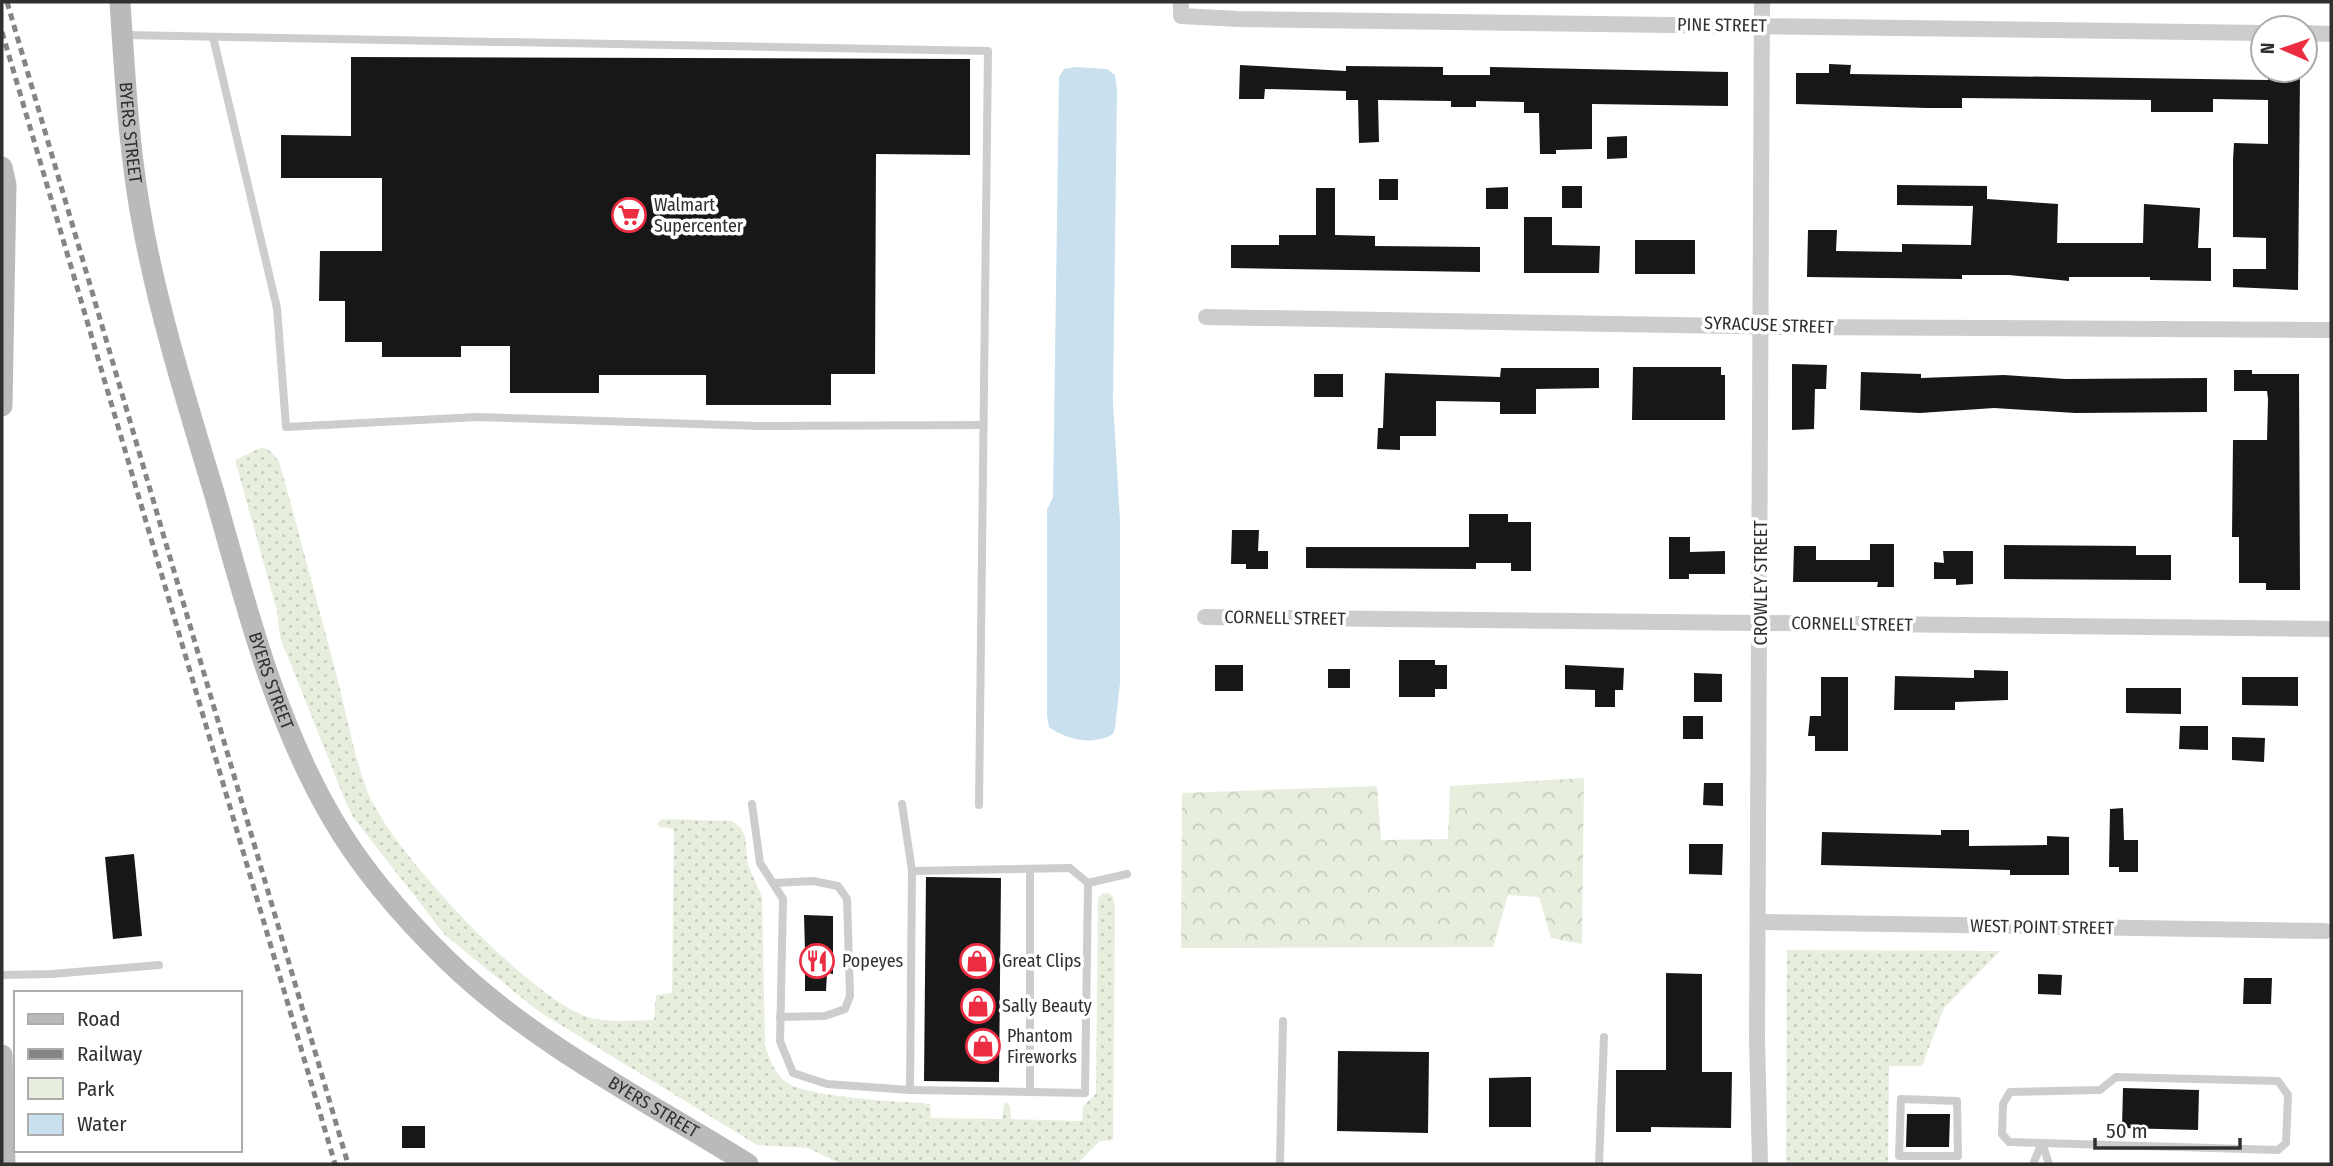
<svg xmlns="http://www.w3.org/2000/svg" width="2333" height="1166" font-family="'Fira Sans Condensed',sans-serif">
<defs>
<pattern id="green-dots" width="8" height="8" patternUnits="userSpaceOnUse" patternTransform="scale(1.75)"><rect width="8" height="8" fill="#e7eede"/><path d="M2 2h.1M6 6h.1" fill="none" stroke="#c6ccbf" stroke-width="1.8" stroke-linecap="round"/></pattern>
<pattern id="forest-crowns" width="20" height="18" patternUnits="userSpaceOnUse" patternTransform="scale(1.75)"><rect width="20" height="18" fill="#e7eede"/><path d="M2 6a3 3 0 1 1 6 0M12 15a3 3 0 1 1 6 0" fill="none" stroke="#c6ccbf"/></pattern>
</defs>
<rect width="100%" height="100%" fill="#fff"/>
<!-- green -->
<g fill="url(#green-dots)">
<path d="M 260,448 L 268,449 L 279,461 C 299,533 318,605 337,677 C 347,716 354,758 369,795 C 393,852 531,1001 591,1018 C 609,1023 635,1020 654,1020 L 656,995 L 672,993 L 674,829 L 659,827 L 657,823 L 662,819 L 732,821 L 741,828 L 745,836 L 748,865 L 762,897 L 765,1045 C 769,1059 775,1074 786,1082 C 808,1098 899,1101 930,1104 L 931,1118 L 1002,1119 L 1004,1104 L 1007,1103 L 1010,1106 L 1011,1119 L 1082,1121 L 1083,1106 L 1096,1094 L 1098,898 L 1102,894 L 1109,893 L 1113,897 L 1115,908 L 1113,1140 L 1100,1141 L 1077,1164 L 839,1163 L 808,1148 L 757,1145 L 538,1011 L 445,935 L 353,817 L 345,800 L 280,637 L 277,611 L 235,460 Z"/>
<polygon points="1787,950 2000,951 1944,1008 1922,1066 1889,1066 1888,1164 1786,1164"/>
</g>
<!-- forest -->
<polygon fill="url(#forest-crowns)" points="1584,778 1582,944 1551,938 1539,897 1508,895 1493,947 1181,948 1182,793 1377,786 1381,840 1448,839 1450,786"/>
<!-- water -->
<path fill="#c9e1ee" d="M 1075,67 L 1107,69 L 1115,75 L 1117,91 L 1113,402 L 1120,521 L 1120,683 L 1115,728 L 1113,734 C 1093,746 1067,740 1049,727 L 1047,716 L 1047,510 L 1053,497 L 1059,77 L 1064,69 Z"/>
<!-- building -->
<g fill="#171717">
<polygon points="351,57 970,59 970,155 876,154 875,374 831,374 831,405 706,405 706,375 599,375 599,393 510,393 510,346 461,346 461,357 382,357 382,342 345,342 345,301 319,301 320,251 382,251 382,178 281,178 281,135 351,136"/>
<polygon points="1829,64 1851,65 1850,74 2268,80 2268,74 2300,74 2298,290 2233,287 2233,269 2266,269 2266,238 2233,237 2233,160 2234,143 2268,144 2268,100 2213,99 2213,112 2151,112 2151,100 1962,98 1962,108 1927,108 1796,104 1796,73 1829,73"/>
<polygon points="1240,65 1346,71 1346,66 1443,67 1443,75 1490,75 1490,67 1728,72 1728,106 1592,104 1592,149 1556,150 1556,154 1540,154 1539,113 1524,113 1524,102 1476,101 1476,107 1451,107 1451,101 1378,100 1379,142 1359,143 1358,100 1346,100 1346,91 1265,89 1264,99 1239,99"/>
<polygon points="1627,136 1627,158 1607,159 1607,137"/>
<rect x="1379" y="179" width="19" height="21"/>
<polygon points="1897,185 1987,186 1987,199 2058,204 2057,243 2143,243 2144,204 2200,208 2198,248 2211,248 2211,281 2150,280 2150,277 2069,277 2069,281 2009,275 1962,275 1962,279 1807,277 1808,230 1837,230 1836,251 1902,252 1902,244 1971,245 1973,206 1897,205"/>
<rect x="1562" y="186" width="20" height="22"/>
<polygon points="1508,187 1508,209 1486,209 1486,188"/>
<polygon points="1316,188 1335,188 1335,235 1375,236 1375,246 1480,247 1480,272 1231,268 1231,245 1279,245 1279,235 1316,235"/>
<polygon points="1524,217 1552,217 1552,245 1600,246 1599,273 1524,273"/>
<rect x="1635" y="240" width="60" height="34"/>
<polygon points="1792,364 1827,365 1826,389 1815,389 1814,429 1792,430"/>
<polygon points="1633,367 1721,367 1721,375 1725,375 1725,420 1632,420"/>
<polygon points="1501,368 1599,368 1599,388 1536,389 1536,414 1500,414 1500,402 1436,401 1436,436 1400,436 1400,450 1377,449 1378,428 1383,428 1385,373 1500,377"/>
<polygon points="2234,370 2252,370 2252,374 2299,374 2300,590 2266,590 2266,583 2239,583 2239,537 2232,537 2233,440 2267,440 2268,399 2267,391 2234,391"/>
<polygon points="1861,372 1921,374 1921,378 2004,375 2065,379 2207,378 2207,412 2075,413 1994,408 1920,413 1860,410"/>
<rect x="1314" y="374" width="29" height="23"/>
<polygon points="1469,514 1508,514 1508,522 1531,522 1531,571 1511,571 1511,563 1476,563 1476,569 1306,568 1306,547 1469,547"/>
<polygon points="1232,530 1259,530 1258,551 1268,551 1268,569 1246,569 1246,564 1231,564"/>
<polygon points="1669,537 1690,537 1690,552 1725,551 1725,574 1689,574 1689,579 1669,579"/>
<polygon points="1870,544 1894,544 1894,587 1877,587 1878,582 1793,582 1794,546 1816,546 1816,560 1870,560"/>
<polygon points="2004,545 2136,546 2136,555 2171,555 2171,580 2004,579"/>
<polygon points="1943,551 1973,551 1973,584 1956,585 1956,579 1934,579 1934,562 1944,563"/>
<polygon points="1399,660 1435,660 1435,665 1447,665 1447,689 1435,689 1435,697 1399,697"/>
<rect x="1215" y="665" width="28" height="26"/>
<polygon points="1565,665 1624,668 1623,690 1615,690 1615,707 1595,707 1595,690 1565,689"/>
<rect x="1328" y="669" width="22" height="19"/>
<polygon points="1974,670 2008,671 2008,700 1955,702 1955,710 1894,710 1895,676 1974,678"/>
<polygon points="1694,673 1722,674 1722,702 1694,702"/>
<polygon points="1821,677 1848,677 1848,751 1815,751 1815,736 1808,736 1810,716 1821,716"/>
<polygon points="2242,677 2298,677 2298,706 2242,705"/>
<polygon points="2126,688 2181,688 2181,714 2126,713"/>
<rect x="1683" y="716" width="20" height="23"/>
<polygon points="2180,726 2208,726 2208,750 2179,749"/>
<polygon points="2232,737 2265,738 2264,762 2232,760"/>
<polygon points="1704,783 1723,783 1723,806 1703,805"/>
<polygon points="2123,808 2124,840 2138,840 2138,872 2119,872 2119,867 2109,867 2110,809"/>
<polygon points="1941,830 1969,830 1969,846 2047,845 2047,836 2069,837 2069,875 2010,875 2010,870 1821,865 1822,832 1941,835"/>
<polygon points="1689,844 1723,844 1722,875 1689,874"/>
<polygon points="134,854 142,936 113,939 105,857"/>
<polygon points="926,877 1001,878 999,1082 924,1081"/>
<polygon points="804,915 833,916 833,974 827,973 826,991 805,991 805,969 801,970 802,952 805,951"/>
<polygon points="1666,973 1702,974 1702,1072 1732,1072 1731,1128 1651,1127 1651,1132 1616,1132 1616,1070 1666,1070"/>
<polygon points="2038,974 2062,975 2061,995 2038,994"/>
<polygon points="2244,978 2272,978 2271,1004 2243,1004"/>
<polygon points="1338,1051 1429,1052 1428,1133 1337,1131"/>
<polygon points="1524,1077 1531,1077 1531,1127 1489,1127 1489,1078"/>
<polygon points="2123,1088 2199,1090 2198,1130 2122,1128"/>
<polygon points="1907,1114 1950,1114 1949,1147 1906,1147"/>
<rect x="402" y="1126" width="23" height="22"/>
</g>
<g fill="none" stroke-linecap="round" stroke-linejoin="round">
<!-- lane -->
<g stroke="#cdcdcd" stroke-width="8">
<polyline points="125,35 988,51 979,805"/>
<polyline points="213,37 277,308 286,427 477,417 759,426 983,425"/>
<polyline points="752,804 760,863 783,899 780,1041 793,1073 827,1084 910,1090 912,871 902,804"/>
<polyline points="1030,869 1030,1092"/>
<polyline points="912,871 1070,868 1088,883"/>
<polyline points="773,883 813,881 838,886 847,899 850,996 845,1009 825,1016 780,1017"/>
<polyline points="2,975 52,974 159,965"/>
<polygon points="2116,1077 2278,1081 2288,1095 2286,1143 2278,1150 2042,1143 2009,1142 2002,1134 2003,1104 2010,1092 2100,1090"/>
<polyline points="910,1090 1085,1093 1088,883 1127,874"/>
<polygon points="1901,1099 1957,1101 1958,1156 1899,1156"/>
<polyline points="2042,1143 2049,1164"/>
<polyline points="1280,1164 1283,1021"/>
<polyline points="1599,1164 1604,1037"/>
<polyline points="2033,1164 2042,1143"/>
</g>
<!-- street -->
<g stroke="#cdcdcd" stroke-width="16">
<polyline points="1181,2 1181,16 1238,19 2263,33"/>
<polyline points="2305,33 2331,34"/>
<polyline points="1206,317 1788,327 2331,330"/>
<polyline points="1205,617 2331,629"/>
<polyline points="1759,922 2325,931"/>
<polyline points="1760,1164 1757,1040 1762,2"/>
</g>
<!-- secondary -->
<g stroke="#bababa" stroke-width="21">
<path id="s1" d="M 120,2 C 125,78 129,156 144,232 C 161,321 189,409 215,496 C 246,605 274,719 332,818 C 362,870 404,918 447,960 C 532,1043 647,1101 748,1164"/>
<polyline points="2,167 6,185 2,406"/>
<polyline points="2,1055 5,1164"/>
</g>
<!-- rail -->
<g stroke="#858585" stroke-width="5" stroke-dasharray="7 5" stroke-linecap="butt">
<polyline points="7,2 348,1164"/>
<polyline points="2,32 335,1164"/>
</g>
</g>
<!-- icons -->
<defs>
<g id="supermarket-ring" transform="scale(1.75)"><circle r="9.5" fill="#fff" stroke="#ec2d41" stroke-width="1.5"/><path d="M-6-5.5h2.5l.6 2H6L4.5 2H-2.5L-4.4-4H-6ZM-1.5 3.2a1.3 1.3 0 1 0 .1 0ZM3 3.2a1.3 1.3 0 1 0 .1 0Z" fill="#ec2d41"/></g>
<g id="restaurant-ring" transform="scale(1.75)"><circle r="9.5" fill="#fff" stroke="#ec2d41" stroke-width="1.5"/><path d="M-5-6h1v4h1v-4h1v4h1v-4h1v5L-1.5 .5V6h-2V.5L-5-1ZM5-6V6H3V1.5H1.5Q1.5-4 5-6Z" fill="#ec2d41"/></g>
<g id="shop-ring" transform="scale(1.75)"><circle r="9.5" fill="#fff" stroke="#ec2d41" stroke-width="1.5"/><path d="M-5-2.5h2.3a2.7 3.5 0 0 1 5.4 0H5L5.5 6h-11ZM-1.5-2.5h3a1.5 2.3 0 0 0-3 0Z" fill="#ec2d41"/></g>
</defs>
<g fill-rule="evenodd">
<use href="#supermarket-ring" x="629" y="215"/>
<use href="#restaurant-ring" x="817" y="961"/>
<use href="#shop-ring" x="977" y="961"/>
<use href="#shop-ring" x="978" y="1006"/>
<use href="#shop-ring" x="983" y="1046"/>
</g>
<g text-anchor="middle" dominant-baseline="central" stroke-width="7" stroke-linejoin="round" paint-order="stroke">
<!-- street labels -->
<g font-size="18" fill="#303030" stroke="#fff">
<text transform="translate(1722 25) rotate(1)">PINE STREET</text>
<text stroke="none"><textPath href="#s1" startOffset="131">BYERS STREET</textPath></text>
<text transform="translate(1769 325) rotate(2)">SYRACUSE STREET</text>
<text transform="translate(1761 583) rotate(-90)">CROWLEY STREET</text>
<text transform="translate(1285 618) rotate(1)">CORNELL STREET</text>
<text transform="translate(1852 624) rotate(1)">CORNELL STREET</text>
<text stroke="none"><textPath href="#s1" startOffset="698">BYERS STREET</textPath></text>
<text transform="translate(2042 927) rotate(1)">WEST POINT STREET</text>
<text stroke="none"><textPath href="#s1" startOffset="1286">BYERS STREET</textPath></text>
</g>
<!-- poi labels -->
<g font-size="18" fill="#303030" stroke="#fff" text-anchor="start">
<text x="654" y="205">Walmart<tspan x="654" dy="21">Supercenter</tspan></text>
<text x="842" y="961">Popeyes</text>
<text x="1002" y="961">Great Clips</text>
<text x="1002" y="1006">Sally Beauty</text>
<text x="1007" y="1036">Phantom<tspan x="1007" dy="21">Fireworks</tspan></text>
</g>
</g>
<!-- border -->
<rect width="2333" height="1166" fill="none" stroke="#303030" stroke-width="7"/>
<!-- legend -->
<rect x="14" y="991" width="228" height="161" fill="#ffffff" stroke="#acacac" stroke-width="2"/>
<rect x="28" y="1014" width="35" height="10" fill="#bababa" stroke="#acacac" stroke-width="2"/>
<text x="77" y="1026" font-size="21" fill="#303030">Road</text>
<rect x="28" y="1049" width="35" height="10" fill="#858585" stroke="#acacac" stroke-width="2"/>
<text x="77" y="1061" font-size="21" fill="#303030">Railway</text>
<rect x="28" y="1078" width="35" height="21" fill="#e7eede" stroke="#acacac" stroke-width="2"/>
<text x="77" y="1096" font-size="21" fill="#303030">Park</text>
<rect x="28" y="1114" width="35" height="21" fill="#c9e1ee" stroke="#acacac" stroke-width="2"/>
<text x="77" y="1131" font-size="21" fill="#303030">Water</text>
<!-- north arrow -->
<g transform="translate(2284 49) rotate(272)"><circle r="33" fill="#ffffff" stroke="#acacac" stroke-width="2"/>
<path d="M0-5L12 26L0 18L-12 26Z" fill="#ec2d41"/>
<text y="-10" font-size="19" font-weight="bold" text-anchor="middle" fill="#303030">N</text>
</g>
<!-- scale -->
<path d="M2095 1138v10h145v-10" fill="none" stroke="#303030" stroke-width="3.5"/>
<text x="2106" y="1138" font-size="21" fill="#303030" stroke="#ffffff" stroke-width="5" paint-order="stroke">50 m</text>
</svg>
